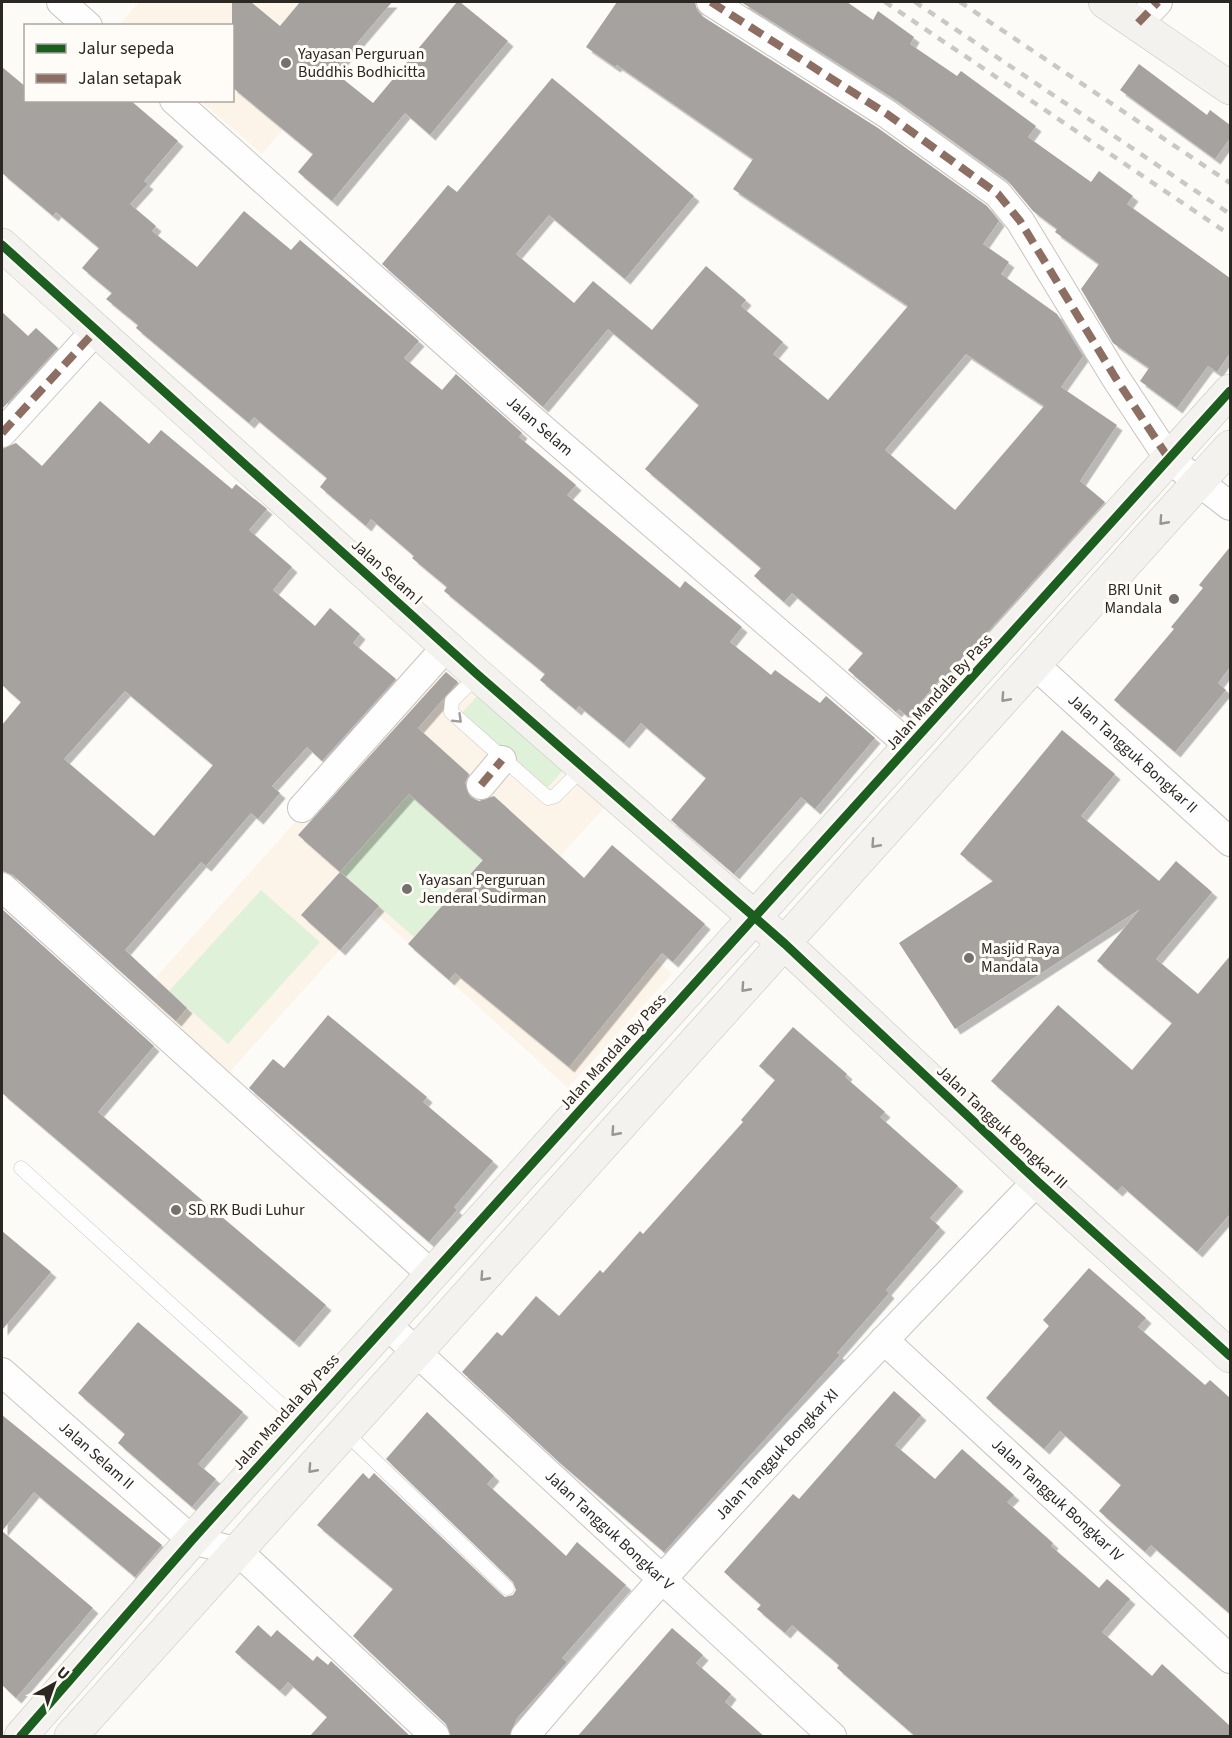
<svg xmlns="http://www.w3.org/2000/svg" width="1232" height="1738" font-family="'Source Sans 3',sans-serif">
<defs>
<filter id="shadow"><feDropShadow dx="5.5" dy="5.5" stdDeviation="0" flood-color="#0004"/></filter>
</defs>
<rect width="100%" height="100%" fill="#fdfbf8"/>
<!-- built -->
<g fill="#fdf4e9">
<polygon points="139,2 392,2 262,154 200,101 232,100 232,26 118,26"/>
<polygon points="440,661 604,808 552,865 672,974 568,1088 374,912 226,1076 139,996"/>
</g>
<!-- green -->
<g fill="#e0f1d9">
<polygon points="478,695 562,771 545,791 460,715"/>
<polygon points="409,794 483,860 414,937 340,872"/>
<polygon points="261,890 320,942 228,1044 169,991"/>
</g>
<!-- building -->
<g fill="#a5a29f" fill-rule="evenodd" filter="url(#shadow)">
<polygon points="232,2 251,2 280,26 300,2 392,2 333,71 373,103 457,2 460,2 508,41 430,135 405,113 332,201 298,172 313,154 232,87"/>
<path d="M 617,2 L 695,2 L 697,10 L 702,16 L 878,128 L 987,206 L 999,221 L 983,244 L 1009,262 L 1001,274 L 1057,314 L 1083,356 L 1061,387 L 1117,425 L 1080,481 L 1105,502 L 943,681 L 941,678 L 908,717 L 899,709 L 896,712 L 848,670 L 863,653 L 792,593 L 784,602 L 754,576 L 761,568 L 645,469 L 699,405 L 608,329 L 543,407 L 382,264 L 448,185 L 457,192 L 552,78 L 694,196 L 625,279 L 549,215 L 516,254 L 574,303 L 593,281 L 652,330 L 706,266 L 746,300 L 741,306 L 783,342 L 773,354 L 828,400 L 908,306 L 733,189 L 753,159 L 617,65 L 615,67 L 586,47 ZM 966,354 L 1044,406 L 955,510 L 885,450 Z"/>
<polygon points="741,2 847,2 873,20 878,11 914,37 910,44 957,76 961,71 1036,126 1028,137 1091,182 1099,171 1133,196 1127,204 1230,278 1230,353 1217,372 1208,366 1177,408 1140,381 1149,368 1113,343 1081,289 1099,264 1055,232 1057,229 1033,211 1008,181 896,100"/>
<polygon points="1139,64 1207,115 1210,110 1230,125 1230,138 1215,159 1120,90"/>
<polygon points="2,67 26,87 26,100 130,100 178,141 144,181 148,184 130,204 156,226 152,231 197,267 244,211 291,250 300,240 419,341 404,358 442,390 456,374 522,433 519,437 576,485 567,495 680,588 685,581 742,627 730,642 771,675 775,670 820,703 826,696 875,738 815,809 801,797 734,874 671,820 706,778 641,723 624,743 579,706 576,710 540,680 545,674 444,591 447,587 412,558 414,556 371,519 366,526 320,487 327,478 254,417 249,423 136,328 138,325 106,299 112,293 82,268 99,248 56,212 53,216 2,173"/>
<polygon points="2,312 28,336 36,328 58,348 2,409"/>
<path d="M 100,401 L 149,444 L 161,430 L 232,489 L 236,484 L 267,509 L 249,530 L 292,567 L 273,590 L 315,626 L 330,608 L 360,634 L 353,643 L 396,679 L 322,761 L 307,747 L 272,786 L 280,793 L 258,819 L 251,813 L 206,866 L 201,862 L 125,950 L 187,1008 L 176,1021 L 13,875 L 2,871 L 2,725 L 21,702 L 2,685 L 2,449 L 16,443 L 42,466 ZM 125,691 L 213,765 L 154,836 L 64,759 Z"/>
<polygon points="1230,547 1230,667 1218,683 1226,690 1175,752 1114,700 1174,629 1171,627 1203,588 1199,585"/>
<polygon points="446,672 458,682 418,728 469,774 465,783 470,797 479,801 494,796 584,878 612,845 705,924 673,962 662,953 569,1067 455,973 449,980 408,944 483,860 409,794 340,872 298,835"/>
<polygon points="1062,730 1115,774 1081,816 1159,881 1176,861 1212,892 1156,959 1198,994 1230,956 1230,1214 1197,1252 1122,1186 1117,1191 991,1081 1058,1005 1132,1070 1172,1023 1097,961 1140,909 955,1029 899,943 993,881 960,854"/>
<polygon points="340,872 379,906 340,950 301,915"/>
<polygon points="2,909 154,1046 98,1112 326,1305 294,1342 2,1093"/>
<polygon points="328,1015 427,1097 423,1102 493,1161 454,1207 457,1210 429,1242 249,1088 273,1059 284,1068"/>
<polygon points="793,1027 847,1074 845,1077 885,1112 880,1117 958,1186 930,1218 940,1227 886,1290 889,1293 837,1353 840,1355 664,1552 560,1463 462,1372 497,1332 502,1336 536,1296 559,1316 600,1270 603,1273 640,1231 643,1234 743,1122 741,1120 775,1080 759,1066"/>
<polygon points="2,1231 51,1272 2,1330"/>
<polygon points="1089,1268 1146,1318 1138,1327 1205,1385 1210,1380 1230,1398 1230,1614 1151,1545 1145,1552 1099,1511 1121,1485 1060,1431 1044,1449 986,1398 1049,1326 1043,1320"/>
<polygon points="138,1322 243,1412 198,1464 216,1479 192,1507 118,1443 125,1434 78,1393"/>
<polygon points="894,1391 921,1415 895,1445 935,1479 962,1449 1014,1495 1007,1502 1053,1543 1051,1546 1099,1588 1107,1579 1130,1599 1102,1632 1152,1676 1162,1664 1230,1726 1230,1737 916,1737 837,1668 839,1665 792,1625 785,1633 757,1609 761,1605 724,1572 793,1494 799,1499"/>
<polygon points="427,1412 494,1476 487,1484 566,1556 577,1542 626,1585 562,1658 567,1662 517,1718 509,1737 451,1737 446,1724 353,1636 393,1589 317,1525 363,1473 369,1479 374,1473 501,1594 505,1597 513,1595 516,1590 513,1582 386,1459"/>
<polygon points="2,1415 162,1545 135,1577 34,1492 2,1531 93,1608 16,1698 2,1685"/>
<polygon points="258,1625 271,1637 277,1630 313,1661 317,1656 328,1665 331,1661 411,1737 309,1737 327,1717 288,1682 280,1691 235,1652"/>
<polygon points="672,1628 703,1655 696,1663 731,1694 725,1702 765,1737 577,1737"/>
</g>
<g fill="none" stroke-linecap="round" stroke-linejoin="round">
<!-- lane casing -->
<g stroke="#c7c3c0" stroke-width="15">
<g id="lane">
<polyline points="478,675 452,701 451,712 548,798 555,796 583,768"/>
<polyline points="21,1168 299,1421"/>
<polyline points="345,1432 507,1588"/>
</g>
</g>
<!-- street casing -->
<g stroke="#c7c3c0" stroke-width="30">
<g id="street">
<polyline points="61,2 88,26"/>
<polyline points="711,2 887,114 998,194 1020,221 1115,377 1169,459 1230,506"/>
<polyline points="1138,23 1158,2"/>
<path id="s1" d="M 174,100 L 522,411 L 910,746"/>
<polyline points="2,433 96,330"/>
<path id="s2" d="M 1035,665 L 1230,842"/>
<polyline points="481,785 502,760"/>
<polyline points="302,808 447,646"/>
<polyline points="2,887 431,1274"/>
<path id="s3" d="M 386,1324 L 832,1736"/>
<path id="s4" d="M 884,1340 L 1230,1659"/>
<path id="s5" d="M 2,1372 L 192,1540 L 239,1552 L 435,1736"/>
<path id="s6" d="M 525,1736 C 688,1544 862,1362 1037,1181"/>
</g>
</g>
<!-- secondary casing -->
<g stroke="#c7c3c0" stroke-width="34">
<g id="secondary">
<polyline points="1105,2 1230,88"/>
<polyline points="2,245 478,675 785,944 1037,1181 1230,1356"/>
<polyline points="21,1736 192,1540 1230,391"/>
<polyline points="71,1736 1230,447"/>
</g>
</g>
<!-- lane -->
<use href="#lane" stroke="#fffefe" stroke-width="14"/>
<!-- street -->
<use href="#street" stroke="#fffefe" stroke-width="28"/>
<!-- secondary -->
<use href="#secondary" stroke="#f4f2ee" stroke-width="33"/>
<!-- rail -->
<g stroke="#c9c8c7" stroke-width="4.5" stroke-dasharray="8 8" stroke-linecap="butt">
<polyline points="885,2 1230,235"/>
<polyline points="915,2 1230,214"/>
<polyline points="960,2 1230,183"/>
</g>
<!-- quiet -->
<g stroke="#8d6e63" stroke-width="8" stroke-dasharray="15 8" stroke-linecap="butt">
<polyline points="711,2 887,114 998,194 1020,221 1115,377 1169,459"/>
<polyline points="1138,23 1158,2"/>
<polyline points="2,433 96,330"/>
<polyline points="481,785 502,760"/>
</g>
<!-- cycleway casing -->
<g stroke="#fffbf6" stroke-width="13">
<g id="cycleway">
<polyline points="2,245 478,675 785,944 1037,1181 1230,1356"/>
<polyline points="21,1736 192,1540 1230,391"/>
</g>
</g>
<!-- cycleway -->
<use href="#cycleway" stroke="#1b5e20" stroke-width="9"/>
</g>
<!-- one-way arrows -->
<defs><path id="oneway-chevron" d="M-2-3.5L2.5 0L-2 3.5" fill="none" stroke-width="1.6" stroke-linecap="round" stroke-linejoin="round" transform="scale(1.5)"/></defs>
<g stroke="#9a9793">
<use href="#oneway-chevron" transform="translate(1163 521) rotate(132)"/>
<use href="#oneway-chevron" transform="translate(1005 698) rotate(132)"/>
<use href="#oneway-chevron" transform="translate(875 844) rotate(132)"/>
<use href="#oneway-chevron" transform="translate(745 988) rotate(132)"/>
<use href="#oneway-chevron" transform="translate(615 1132) rotate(132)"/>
<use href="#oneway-chevron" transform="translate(484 1277) rotate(132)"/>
<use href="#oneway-chevron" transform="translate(312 1469) rotate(132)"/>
</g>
<use stroke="#a09d9b" href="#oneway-chevron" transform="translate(458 719) rotate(44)"/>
<!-- markers -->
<g fill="#74716e" stroke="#fffbf6" stroke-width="2">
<circle cx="286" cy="63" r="6"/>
<circle cx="1174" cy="599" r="6"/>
<circle cx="407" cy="889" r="6"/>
<circle cx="969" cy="958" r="6"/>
<circle cx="176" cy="1210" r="6"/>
</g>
<g text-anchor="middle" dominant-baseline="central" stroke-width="6" stroke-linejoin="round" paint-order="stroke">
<!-- poi labels -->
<g font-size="16" fill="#2b2723" stroke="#fffbf6" text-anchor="start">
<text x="298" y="54">Yayasan Perguruan<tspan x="298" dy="18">Buddhis Bodhicitta</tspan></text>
<text x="1162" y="590" text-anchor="end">BRI Unit<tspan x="1162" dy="18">Mandala</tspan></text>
<text x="419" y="880">Yayasan Perguruan<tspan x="419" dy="18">Jenderal Sudirman</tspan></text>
<text x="981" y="949">Masjid Raya<tspan x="981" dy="18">Mandala</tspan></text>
<text x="188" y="1210">SD RK Budi Luhur</text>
</g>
<!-- street labels -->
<g font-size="16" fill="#2b2723" stroke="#fffbf6">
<text stroke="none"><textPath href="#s1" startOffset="490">Jalan Selam</textPath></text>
<text transform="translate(387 572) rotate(42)">Jalan Selam I</text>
<text transform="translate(939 692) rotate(-48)">Jalan Mandala By Pass</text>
<text stroke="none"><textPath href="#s2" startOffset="132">Jalan Tangguk Bongkar II</textPath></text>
<text transform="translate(613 1052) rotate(-48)">Jalan Mandala By Pass</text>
<text transform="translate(1002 1127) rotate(43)">Jalan Tangguk Bongkar III</text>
<text transform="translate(286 1412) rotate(-48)">Jalan Mandala By Pass</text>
<text stroke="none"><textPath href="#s6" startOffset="378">Jalan Tangguk Bongkar XI</textPath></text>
<text stroke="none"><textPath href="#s5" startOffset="126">Jalan Selam II</textPath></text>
<text stroke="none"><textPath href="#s4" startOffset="236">Jalan Tangguk Bongkar IV</textPath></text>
<text stroke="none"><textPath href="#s3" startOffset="304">Jalan Tangguk Bongkar V</textPath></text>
</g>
</g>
<!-- border -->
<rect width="1232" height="1738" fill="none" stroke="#2b2723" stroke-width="6"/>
<!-- legend -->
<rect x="24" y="24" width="210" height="78" fill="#fffbf6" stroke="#aaa6a2" stroke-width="1.5"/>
<rect x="36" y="44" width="30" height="9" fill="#1b5e20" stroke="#aaa6a2" stroke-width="1.5"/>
<text x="78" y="54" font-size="18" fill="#2b2723">Jalur sepeda</text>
<rect x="36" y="74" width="30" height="9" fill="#8d6e63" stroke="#aaa6a2" stroke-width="1.5"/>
<text x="78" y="84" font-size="18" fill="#2b2723">Jalan setapak</text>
<!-- north arrow -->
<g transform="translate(54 1684) rotate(40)" stroke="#fffbf6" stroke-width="4.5" paint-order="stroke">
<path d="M0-4.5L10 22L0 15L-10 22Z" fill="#2b2723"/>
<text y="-9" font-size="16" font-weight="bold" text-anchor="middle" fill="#2b2723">U</text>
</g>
</svg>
